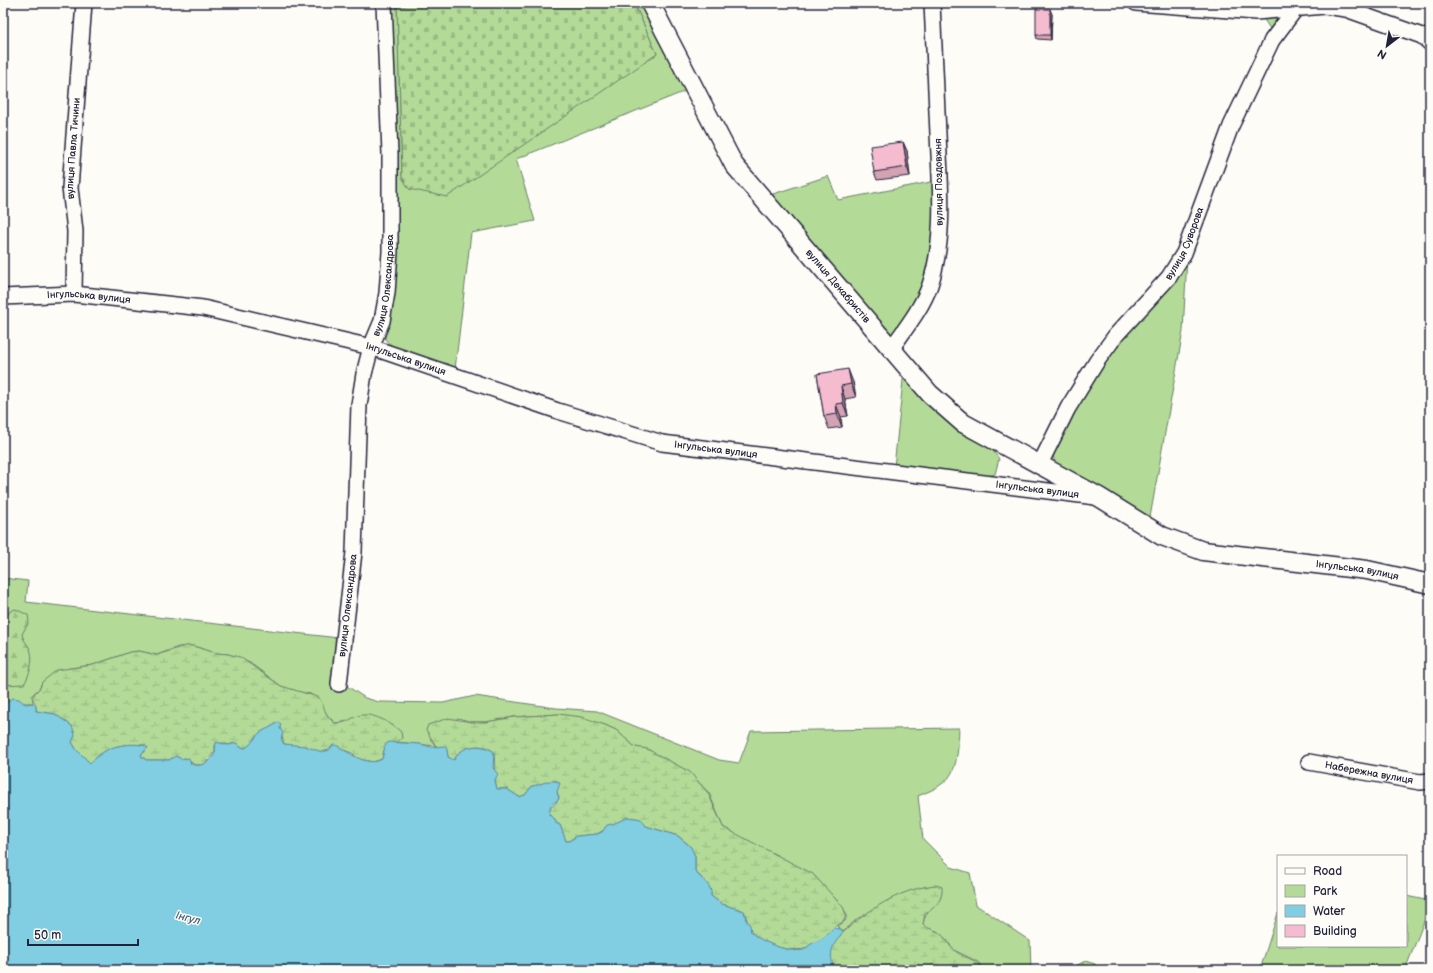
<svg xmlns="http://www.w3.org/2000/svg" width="1433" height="973" font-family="'Balsamiq Sans',sans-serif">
<defs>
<pattern id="forest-firs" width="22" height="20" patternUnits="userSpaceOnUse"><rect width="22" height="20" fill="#b3db97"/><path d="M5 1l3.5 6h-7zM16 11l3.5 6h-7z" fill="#9abc83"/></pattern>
<pattern id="wetland-marsh" width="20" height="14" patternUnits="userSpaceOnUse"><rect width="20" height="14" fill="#b3db97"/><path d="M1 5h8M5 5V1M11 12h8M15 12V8" fill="none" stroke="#9abc83"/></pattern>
<pattern id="cemetery-stones" width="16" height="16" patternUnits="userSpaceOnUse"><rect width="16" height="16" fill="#b3db97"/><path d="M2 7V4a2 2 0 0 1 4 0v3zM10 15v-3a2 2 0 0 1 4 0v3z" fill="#9abc83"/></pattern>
</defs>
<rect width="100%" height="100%" fill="#fdfcf7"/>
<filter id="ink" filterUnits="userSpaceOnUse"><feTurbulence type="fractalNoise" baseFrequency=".025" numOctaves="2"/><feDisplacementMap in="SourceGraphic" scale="8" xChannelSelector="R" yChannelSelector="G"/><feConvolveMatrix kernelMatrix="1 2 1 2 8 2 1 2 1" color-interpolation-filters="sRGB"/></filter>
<g filter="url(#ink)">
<!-- green -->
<g fill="#b3db97" stroke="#6a7e69">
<path d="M 388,3 L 397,3 L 402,177 L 657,54 L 634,3 L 644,3 L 688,90 L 516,159 L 535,221 L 471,233 L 455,369 C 436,362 397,355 385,339 Z"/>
<polygon points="1286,13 1272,32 1263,18"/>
<polygon points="828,176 838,200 936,181 932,266 913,309 890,338 767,196"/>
<polygon points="1187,257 1183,331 1149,523 1055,465 1053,454 1055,443 1101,363"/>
<polygon points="904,371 987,442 999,459 995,474 988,476 894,467"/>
<path d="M 3,578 L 28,581 L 26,602 L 347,639 L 344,674 L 347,686 L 365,698 L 379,702 L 443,703 L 475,696 L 556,708 L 597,711 L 719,760 L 739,763 L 751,731 L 959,728 C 958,745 959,772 943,783 C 936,789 927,792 918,796 L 923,839 L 951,867 L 970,873 L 976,905 L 1030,941 L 1031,970 L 984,970 L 978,962 L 952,949 L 948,941 L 937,931 L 926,928 L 923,924 C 925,909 937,910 942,892 L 858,918 L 843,932 L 841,929 L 837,927 C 839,925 843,923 845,921 C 850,912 837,901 832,895 L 723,827 L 709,793 L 689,772 L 647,749 L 635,747 L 616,730 L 605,725 L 558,714 L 514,717 L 486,722 L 472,722 L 458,718 L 430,739 L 436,746 L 397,742 L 402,738 L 349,721 L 335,723 L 329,717 L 311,694 L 293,691 L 281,686 L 250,663 L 228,654 L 216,653 L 193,646 L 178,647 L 157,655 L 139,651 L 130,652 L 93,665 L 70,668 L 41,684 L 40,688 L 32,695 L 33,703 C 24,703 17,702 8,703 L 7,695 L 3,691 Z"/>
<polygon points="1406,896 1430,901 1430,906 1405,970 1260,970 1278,913 1278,946 1406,946"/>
</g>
<!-- forest -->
<g fill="url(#forest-firs)" stroke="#6a7e69">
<path d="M 15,609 L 28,615 L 29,622 L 22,634 C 23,640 26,642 29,647 C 35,657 30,675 24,684 L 3,685 L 3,628 L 9,612 Z"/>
<polygon points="1085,961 1095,964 1097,970 1071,970 1072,968"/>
</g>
<!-- wetland -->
<g fill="url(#wetland-marsh)" stroke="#6a7e69">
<path d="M 185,646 L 193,646 L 216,653 L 228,654 L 240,657 L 281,686 L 318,697 C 326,705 322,714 335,723 C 346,725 352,716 362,715 C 374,713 393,724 401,732 L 402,738 L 397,742 L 393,742 L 384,750 L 382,759 L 373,762 L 358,759 L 352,753 L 341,749 L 339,746 L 331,747 L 330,750 L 322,752 L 284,744 L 280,728 L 276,724 L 268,729 L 261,732 C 256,739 251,746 242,749 L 234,743 L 229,745 L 222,743 L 215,745 L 215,752 L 204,765 L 195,765 L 185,758 L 181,759 L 176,756 L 169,760 L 146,760 L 141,756 L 142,753 L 145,752 L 145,745 C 130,744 115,744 102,753 C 97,756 94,760 90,763 L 76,749 L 72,742 L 74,732 L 72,726 L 55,714 L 36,711 C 37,696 25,702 40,688 L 42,682 L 57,670 L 93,665 L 130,652 L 139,651 L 157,655 Z"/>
<path d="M 558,714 L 582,717 L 605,725 L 616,730 L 635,747 L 647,749 L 690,772 L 708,793 L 723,827 L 813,874 L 843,907 L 846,914 L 844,921 L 833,928 L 823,939 L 810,945 L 805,949 C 786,952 765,945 751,932 L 744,911 L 722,904 L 711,896 L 709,886 L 695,871 L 695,856 L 689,845 L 678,836 L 646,826 L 636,818 L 626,818 L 597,834 L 577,836 L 569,841 L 566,841 L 560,825 L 556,823 L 555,819 L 549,815 L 550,808 L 556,803 L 559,797 L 557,792 L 558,781 C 548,780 542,785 532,786 L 525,795 L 519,797 L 507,789 L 497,789 C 493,777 495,764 494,752 C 484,743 467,745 458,754 C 455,757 456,759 451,760 L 448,757 L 447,750 L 436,746 L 426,730 L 428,725 L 448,718 L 472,722 L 486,722 L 514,717 Z"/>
<path d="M 936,885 L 942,887 C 943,900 936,907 925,914 L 923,924 C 927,929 931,928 936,931 C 946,936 947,944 953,949 C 963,959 974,956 984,970 L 834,970 C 831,963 829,956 831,949 C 833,941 843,933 848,928 C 872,907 904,888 936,885 Z"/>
</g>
<!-- cemetery -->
<polygon fill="url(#cemetery-stones)" stroke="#6a7e69" points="397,3 634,3 657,54 447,197 409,189 402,177"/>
<!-- water -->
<path fill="#81cde1" stroke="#5b899f" d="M 12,698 L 19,699 L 25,704 L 33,703 L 36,706 L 36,711 L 55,714 L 72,726 L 75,735 L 72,742 L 76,749 L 90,763 C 95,760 99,754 105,751 C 113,745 141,741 148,748 L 142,753 L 141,756 L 146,760 L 169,760 L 176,756 L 181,759 L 189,758 L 191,764 C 201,768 212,762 215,752 C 216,749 215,746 216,742 L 228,745 L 237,743 L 240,747 L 245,748 C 254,743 255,735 261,732 C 267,728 273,727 278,722 L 281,724 L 280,728 L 283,733 L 281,739 L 284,744 L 305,746 L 322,752 L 329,750 L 333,745 L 336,745 C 347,751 367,768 382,759 L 385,746 L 388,742 L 420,744 L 431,747 L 445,746 L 447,750 L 448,757 L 454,760 C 456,757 457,754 460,752 C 468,745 485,744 494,752 L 493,768 L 498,774 L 495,780 L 497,789 L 507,789 L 519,797 L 525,795 L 532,786 C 542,785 551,777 560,783 L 557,792 L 559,799 L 551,805 L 549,815 L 555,819 L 556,823 L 560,825 L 566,841 L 569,841 L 577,836 L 597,834 L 602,832 L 607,825 L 613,824 L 628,817 L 636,818 L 641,819 L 646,826 L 678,836 L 691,847 L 695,856 L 695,871 C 701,880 713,884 711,896 L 722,904 L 744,911 L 746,920 L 750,925 L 751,932 C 761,942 789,953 803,950 C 806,949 808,946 811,944 C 824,937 822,940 833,928 L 841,929 L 843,932 C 831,948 829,951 834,970 L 3,970 L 3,706 Z"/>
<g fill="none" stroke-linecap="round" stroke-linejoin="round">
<!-- minor casing -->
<g stroke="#22223b" stroke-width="18">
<g id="minor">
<polyline points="1136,3 1256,12 1325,6 1346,9 1422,36 1430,43"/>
<path id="s1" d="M 74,294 L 75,231 L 70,188 L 84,3"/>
<path id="s2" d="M 3,297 L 74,294 L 203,308 L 371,347 L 558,411 L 662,443 L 1096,497"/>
<path d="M 891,349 C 905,329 922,308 930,285 C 946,237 940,182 938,134 C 936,90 934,47 932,3"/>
<path id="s3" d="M 1039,466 L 1068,408 L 1097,361 L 1116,335 L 1169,277 L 1184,253 L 1231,126 L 1272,40 L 1300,3"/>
<path id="s4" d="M 339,684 L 354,552 L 359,405 L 364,374 L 371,347 L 382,321 L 387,293 L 390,252 L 390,154 L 384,3"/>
<path id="s5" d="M 1309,762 L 1420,782 L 1430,781"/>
</g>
</g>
<!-- tertiary casing -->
<g stroke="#22223b" stroke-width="21">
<g id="tertiary">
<path id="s6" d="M 650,3 L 734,165 L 930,394 L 963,423 L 1099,497 L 1162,536 L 1203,551 L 1367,570 L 1430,584"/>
</g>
</g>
<!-- minor -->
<use href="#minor" stroke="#fdfcf7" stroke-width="15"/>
<!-- tertiary -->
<use href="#tertiary" stroke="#fdfcf7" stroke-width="18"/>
</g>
<!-- wall -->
<g fill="#d3a2b3" stroke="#22223b">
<polygon points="1052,14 1051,40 1037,39 1036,35"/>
<polygon points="903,142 907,151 910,176 877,180 874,172"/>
<polygon points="817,374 853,382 856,397 845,399 848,416 841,417 842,427 829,429 824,416"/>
</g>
<!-- shaded-wall -->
<g fill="#ac8492" stroke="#22223b">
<polygon points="1050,9 1052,14 1051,40 1050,35"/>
<polygon points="903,142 907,151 910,176 907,167"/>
<polygon points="848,369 853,382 856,397 851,384"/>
<polygon points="841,386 845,399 848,416 843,403"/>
<polygon points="836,404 841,417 842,427 837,414"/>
</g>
<!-- building -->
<g fill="#f5bcd0" stroke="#22223b">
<rect x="1036" y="9" width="14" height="26"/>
<polygon points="903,142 907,167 874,172 870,146"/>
<polygon points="848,369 851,384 841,386 843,403 836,404 837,414 824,416 817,374"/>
</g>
</g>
<g text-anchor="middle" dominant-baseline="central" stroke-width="3" stroke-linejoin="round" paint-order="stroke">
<!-- street labels -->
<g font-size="10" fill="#22223b" stroke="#fdfcf7">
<text stroke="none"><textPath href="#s1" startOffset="146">вулиця Павла Тичини</textPath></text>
<text transform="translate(939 182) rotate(-91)">вулиця Поздовжня</text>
<text stroke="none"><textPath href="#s3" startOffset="268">вулиця Суворова</textPath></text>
<text stroke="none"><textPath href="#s4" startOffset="403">вулиця Олександрова</textPath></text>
<text stroke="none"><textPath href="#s6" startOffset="342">вулиця Декабристів</textPath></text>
<text stroke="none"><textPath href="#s2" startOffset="86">Інгульська вулиця</textPath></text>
<text stroke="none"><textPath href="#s2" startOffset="410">Інгульська вулиця</textPath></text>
<text stroke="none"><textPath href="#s2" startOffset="734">Інгульська вулиця</textPath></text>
<text stroke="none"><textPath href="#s2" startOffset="1058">Інгульська вулиця</textPath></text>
<text stroke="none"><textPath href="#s6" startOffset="956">Інгульська вулиця</textPath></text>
<text stroke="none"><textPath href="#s4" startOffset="79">вулиця Олександрова</textPath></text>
<text stroke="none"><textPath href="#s5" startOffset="61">Набережна вулиця</textPath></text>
</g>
<!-- water labels -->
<g font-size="11" font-style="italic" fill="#435e75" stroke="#fdfcf7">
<text transform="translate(188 918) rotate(14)">Інгул</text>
</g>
</g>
<!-- margin -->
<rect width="1433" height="973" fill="none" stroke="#fdfcf7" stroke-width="16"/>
<rect x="8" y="8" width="1417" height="957" fill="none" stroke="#22223b" stroke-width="1.5" filter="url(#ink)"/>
<!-- legend -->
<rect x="1277" y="855" width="130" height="92" fill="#fdfcf7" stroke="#a5a5ac"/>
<rect x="1285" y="868" width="20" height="6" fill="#fdfcf7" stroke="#a5a5ac"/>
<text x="1313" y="875" font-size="12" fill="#22223b">Road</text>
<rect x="1285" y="885" width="20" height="12" fill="#b3db97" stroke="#a5a5ac"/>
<text x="1313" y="895" font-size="12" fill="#22223b">Park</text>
<rect x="1285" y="905" width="20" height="12" fill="#81cde1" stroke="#a5a5ac"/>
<text x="1313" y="915" font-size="12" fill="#22223b">Water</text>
<rect x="1285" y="925" width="20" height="12" fill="#f5bcd0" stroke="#a5a5ac"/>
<text x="1313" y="935" font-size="12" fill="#22223b">Building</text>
<!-- north arrow -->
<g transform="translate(1387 46) rotate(211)" stroke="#fdfcf7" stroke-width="3" paint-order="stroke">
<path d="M0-3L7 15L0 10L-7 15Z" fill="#22223b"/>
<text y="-6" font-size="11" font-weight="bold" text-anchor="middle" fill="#22223b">N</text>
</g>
<!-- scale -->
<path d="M28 939v6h110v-6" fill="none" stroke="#22223b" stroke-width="2"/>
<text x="34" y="939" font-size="12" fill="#22223b" stroke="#fdfcf7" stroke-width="3" paint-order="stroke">50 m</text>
</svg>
